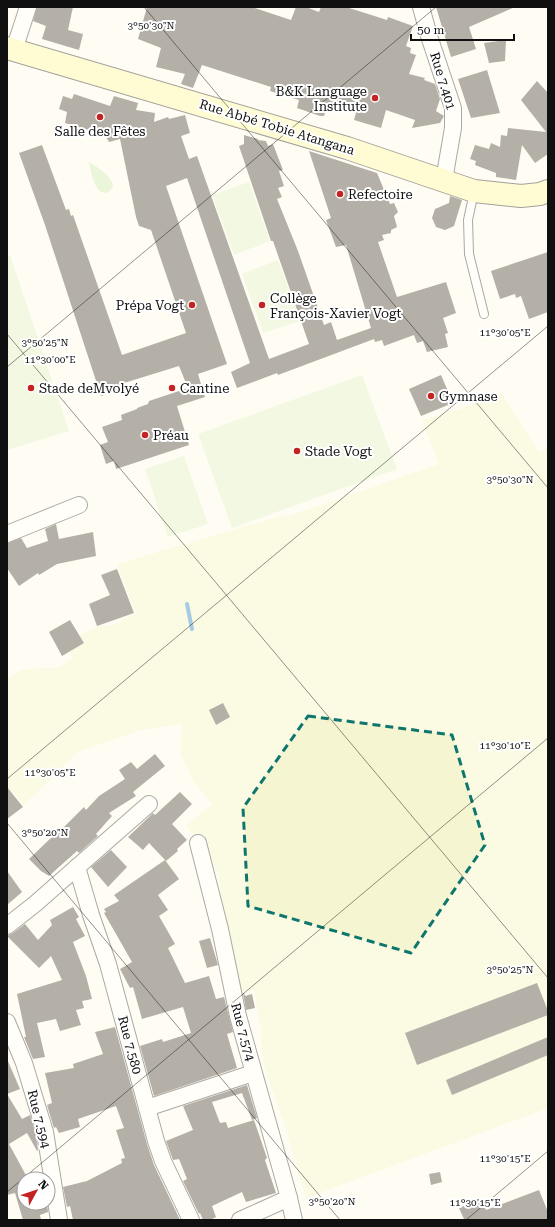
<svg xmlns="http://www.w3.org/2000/svg" width="555" height="1227" font-family="'Roboto Serif',serif">
<rect width="100%" height="100%" fill="#fffdf3"/>
<!-- farmland -->
<polygon fill="#f6f5d1" points="501,393 539,452 548,447 548,1108 306,1198 284,1123 264,1066 261,1046 261,1030 254,990 238,993 221,908 219,875 206,849 186,826 212,804 193,781 181,754 182,724 141,730 78,752 24,805 11,790 7,792 7,679 22,669 52,668 61,666 73,658 70,651 85,642 79,635 100,626 113,625 136,613 117,564 284,515 286,517 439,464 422,420 460,409"/>
<!-- green -->
<path fill="#d1ebba" d="M 89,162 C 98,168 112,175 113,187 L 109,192 C 95,198 91,171 89,162 Z"/>
<!-- pitch -->
<g fill="#e3f2cc">
<polygon points="249,182 270,241 234,255 212,195"/>
<polygon points="10,255 69,431 7,450 7,256"/>
<polygon points="278,260 300,321 263,333 242,274"/>
<polygon points="362,375 397,469 232,528 198,434"/>
<polygon points="184,456 208,524 168,537 145,469"/>
</g>
<g fill="none" stroke-linecap="round" stroke-linejoin="round">
<!-- stream -->
<polyline stroke="#3b8ed1" stroke-width="4" points="187,604 192,629"/>
</g>
<!-- building -->
<g fill="#59514c">
<polygon points="37,7 73,7 68,30 83,34 79,50 42,39 46,26 33,21"/>
<polygon points="147,7 252,7 291,20 296,7 306,7 319,12 321,7 346,7 387,20 388,17 413,26 406,46 411,48 410,53 416,55 409,74 425,78 424,80 435,84 440,99 436,111 444,116 440,123 412,128 415,120 386,110 381,128 354,120 356,113 328,105 324,116 320,116 297,108 299,100 270,91 271,87 202,65 193,88 181,84 185,74 156,67 161,48 138,39"/>
<polygon points="436,7 515,7 469,27 476,49 451,57"/>
<polygon points="506,40 505,61 489,63 484,43"/>
<polygon points="487,70 500,113 471,118 458,79"/>
<polygon points="537,81 548,93 548,154 535,163 522,145 516,180 496,177 496,173 475,165 476,161 470,159 475,145 489,149 491,143 500,147 501,135 507,136 508,128 546,132 521,100"/>
<polygon points="74,94 110,106 114,96 138,103 136,110 155,113 154,122 168,117 169,119 185,115 190,133 181,136 189,159 197,156 269,359 309,344 273,241 271,241 239,146 244,144 244,135 258,139 258,140 266,141 268,146 273,144 283,170 279,171 284,186 278,188 282,197 277,199 298,251 324,325 331,322 337,340 371,328 346,245 336,247 326,220 331,218 309,151 377,173 390,204 394,203 398,212 394,216 397,227 391,230 391,233 382,235 384,240 378,242 397,297 446,282 456,313 443,318 448,333 445,334 448,347 427,352 423,341 417,343 414,335 384,346 382,340 375,342 374,339 278,375 277,373 237,388 231,372 250,363 187,178 166,186 227,364 198,374 205,397 177,406 189,445 116,469 114,461 106,464 100,445 108,442 102,427 122,420 121,415 137,409 137,408 148,404 149,401 188,388 179,366 124,383 125,387 101,396 45,225 19,153 42,145 66,210 69,209 71,216 73,215 122,355 186,333 151,230 139,226 136,217 120,139 109,142 105,135 65,123 67,112 59,109 63,96 72,99"/>
<polygon points="450,196 462,200 454,226 445,230 436,227 432,218 435,209 449,203"/>
<polygon points="548,252 548,312 529,319 521,296 516,298 515,294 500,299 491,271"/>
<polygon points="441,375 453,403 421,416 409,389"/>
<polygon points="56,524 59,539 93,532 96,556 57,564 39,575 38,573 19,586 7,568 7,543 21,538 27,548 48,541 45,529"/>
<polygon points="117,569 134,613 97,626 89,604 110,595 101,575"/>
<polygon points="70,620 84,643 62,656 49,632"/>
<polygon points="223,703 230,717 216,725 209,710"/>
<polygon points="155,754 165,766 133,792 136,796 109,813 112,816 96,834 98,836 79,853 77,851 49,876 41,871 29,859 53,836 54,837 84,807 86,810 99,796 125,779 119,770 131,762 137,769"/>
<polygon points="7,787 23,807 7,819"/>
<polygon points="180,792 192,804 172,824 187,840 177,849 178,851 166,861 149,843 143,850 128,837 153,813 155,815"/>
<polygon points="111,850 127,867 108,887 91,867"/>
<polygon points="165,860 179,879 158,895 168,910 159,916 175,944 168,948 185,983 209,976 216,999 224,997 233,1032 227,1034 237,1068 154,1096 140,1046 162,1039 163,1042 191,1033 183,1007 142,1019 133,987 130,988 120,969 132,962 104,913 106,912 104,909 119,901 114,895"/>
<polygon points="7,871 22,892 7,905"/>
<polygon points="73,907 79,917 76,919 85,936 73,942 86,976 92,999 82,1001 84,1008 76,1010 81,1025 60,1031 56,1019 37,1023 45,1057 33,1059 24,1037 26,1037 17,994 62,980 51,956 39,968 7,936 13,933 25,924 38,940 52,925 50,920"/>
<polygon points="210,938 218,965 207,968 199,941"/>
<polygon points="537,983 548,1011 548,1015 417,1065 405,1033"/>
<polygon points="243,993 244,993 245,996 252,994 255,1008 246,1010"/>
<polygon points="115,1027 147,1144 154,1165 180,1220 73,1220 70,1206 67,1207 63,1187 87,1181 122,1163 121,1159 125,1158 116,1130 124,1128 116,1106 78,1119 80,1127 59,1133 56,1127 54,1128 53,1125 47,1105 52,1103 45,1073 74,1068 73,1064 103,1054 95,1032"/>
<polygon points="548,1037 548,1055 452,1095 446,1080"/>
<polygon points="7,1059 20,1089 7,1094 22,1119 30,1115 36,1134 38,1150 37,1151 27,1133 9,1144 28,1179 24,1179 24,1203 47,1203 48,1212 40,1215 41,1220 23,1220 15,1193 7,1195"/>
<polygon points="247,1085 257,1118 252,1120 242,1093 212,1102 220,1123 226,1122 228,1128 254,1120 267,1158 265,1160 276,1193 246,1202 242,1192 212,1206 216,1217 210,1220 203,1220 200,1213 199,1214 183,1181 187,1179 179,1159 173,1160 166,1141 193,1130 183,1106"/>
<polygon points="440,1172 442,1182 431,1185 429,1174"/>
<polygon points="539,1190 548,1212 548,1220 462,1220 464,1219 459,1208 482,1199 486,1210"/>
</g>
<g fill="none" stroke-linecap="round" stroke-linejoin="round">
<!-- lane casing -->
<g stroke="#434343" stroke-width="10">
<polyline id="lane" points="474,192 468,220 469,254 484,314"/>
</g>
<!-- street casing -->
<g stroke="#434343" stroke-width="18">
<g id="street">
<polyline points="421,7 429,36 453,108 453,128 444,180"/>
<polyline points="14,50 28,7"/>
<polyline points="7,534 79,505"/>
<polyline points="198,843 220,929 238,1016 289,1198 294,1220"/>
<polyline points="77,867 91,915 108,964 156,1141 163,1161 191,1220"/>
<polyline points="7,926 35,904 149,804"/>
<polyline points="7,1022 24,1063 45,1132 59,1220"/>
<polyline points="147,1108 253,1073"/>
<polyline points="240,1220 289,1198"/>
</g>
</g>
<!-- secondary casing -->
<g stroke="#323232" stroke-width="24">
<polyline id="secondary" points="7,48 347,148 474,191 521,196 540,194 548,191"/>
</g>
<!-- lane -->
<use href="#lane" stroke="#fff" stroke-width="8"/>
<!-- street -->
<use href="#street" stroke="#fff" stroke-width="16"/>
<!-- secondary -->
<use href="#secondary" stroke="#fffaae" stroke-width="22"/>
</g>
<!-- marked area -->
<path d="M0 0H555V1227H0ZM 308,716 L 452,735 L 485,845 L 411,953 L 248,906 L 243,808 Z" fill="#fffdf3" fill-opacity=".55" fill-rule="evenodd"/>
<path fill="none" stroke="#0f766e" stroke-width="3" stroke-dasharray="8 5" stroke-linejoin="round" d="M 308,716 L 452,735 L 485,845 L 411,953 L 248,906 L 243,808 Z"/>
<!-- ticks -->
<path fill="none" stroke="#101010" stroke-width="1" stroke-opacity="0.45" d="M 144,7 L 548,488M 7,334 L 548,978M 7,367 L 436,7M 7,779 L 548,326M 7,823 L 340,1220M 7,1192 L 548,738M 466,1220 L 548,1151"/>
<!-- markers -->
<g fill="#c42324" stroke="#fff" stroke-width="1.5">
<circle cx="375" cy="98" r="4"/>
<circle cx="100" cy="117" r="4"/>
<circle cx="340" cy="194" r="4"/>
<circle cx="192" cy="305" r="4"/>
<circle cx="262" cy="305" r="4"/>
<circle cx="31" cy="388" r="4"/>
<circle cx="172" cy="388" r="4"/>
<circle cx="431" cy="396" r="4"/>
<circle cx="145" cy="435" r="4"/>
<circle cx="297" cy="451" r="4"/>
</g>
<g text-anchor="middle" dominant-baseline="central" stroke-width="4" stroke-linejoin="round" paint-order="stroke">
<!-- street labels -->
<g font-size="13" fill="#101010" stroke="#fff">
<text transform="translate(443 81) rotate(73)">Rue 7.401</text>
<text transform="translate(277 127) rotate(17)">Rue Abbé Tobie Atangana</text>
<text transform="translate(243 1032) rotate(75)">Rue 7.574</text>
<text transform="translate(130 1045) rotate(75)">Rue 7.580</text>
<text transform="translate(39 1119) rotate(76)">Rue 7.594</text>
</g>
<!-- poi labels -->
<g font-size="13" fill="#101010" stroke="#fff" text-anchor="start">
<text x="367" y="91" text-anchor="end">B&amp;K Language<tspan x="367" dy="15">Institute</tspan></text>
<text x="100" y="131" text-anchor="middle">Salle des Fêtes</text>
<text x="348" y="194">Refectoire</text>
<text x="270" y="298">Collège<tspan x="270" dy="15">François-Xavier Vogt</tspan></text>
<text x="184" y="305" text-anchor="end">Prépa Vogt</text>
<text x="39" y="388">Stade deMvolyé</text>
<text x="180" y="388">Cantine</text>
<text x="439" y="396">Gymnase</text>
<text x="153" y="435">Préau</text>
<text x="305" y="451">Stade Vogt</text>
</g>
</g>
<g font-size="10" text-anchor="middle" fill="#101010" stroke="#fff" stroke-width="4" stroke-linejoin="round" paint-order="stroke">
<text x="151" y="29">3°50'30"N</text>
<text x="505" y="336">11°30'05"E</text>
<text x="45" y="346">3°50'25"N</text>
<text x="50" y="363">11°30'00"E</text>
<text x="510" y="483">3°50'30"N</text>
<text x="505" y="749">11°30'10"E</text>
<text x="50" y="776">11°30'05"E</text>
<text x="45" y="836">3°50'20"N</text>
<text x="510" y="973">3°50'25"N</text>
<text x="505" y="1162">11°30'15"E</text>
<text x="332" y="1205">3°50'20"N</text>
<text x="475" y="1206">11°30'15"E</text>
</g>
<!-- border -->
<rect width="555" height="1227" fill="none" stroke="#101010" stroke-width="16"/>
<!-- north arrow -->
<g transform="translate(36 1191) rotate(50)"><circle r="19" fill="#ffffff" stroke="#9f9f9f"/>
<path d="M0-3L7 15L0 10L-7 15Z" fill="#c42324"/>
<text y="-6" font-size="11" font-weight="bold" text-anchor="middle" fill="#101010">N</text>
</g>
<!-- scale -->
<path d="M411 34v6h103v-6" fill="none" stroke="#101010" stroke-width="2"/>
<text x="417" y="34" font-size="12" fill="#101010" stroke="#ffffff" stroke-width="3" paint-order="stroke">50 m</text>
</svg>
